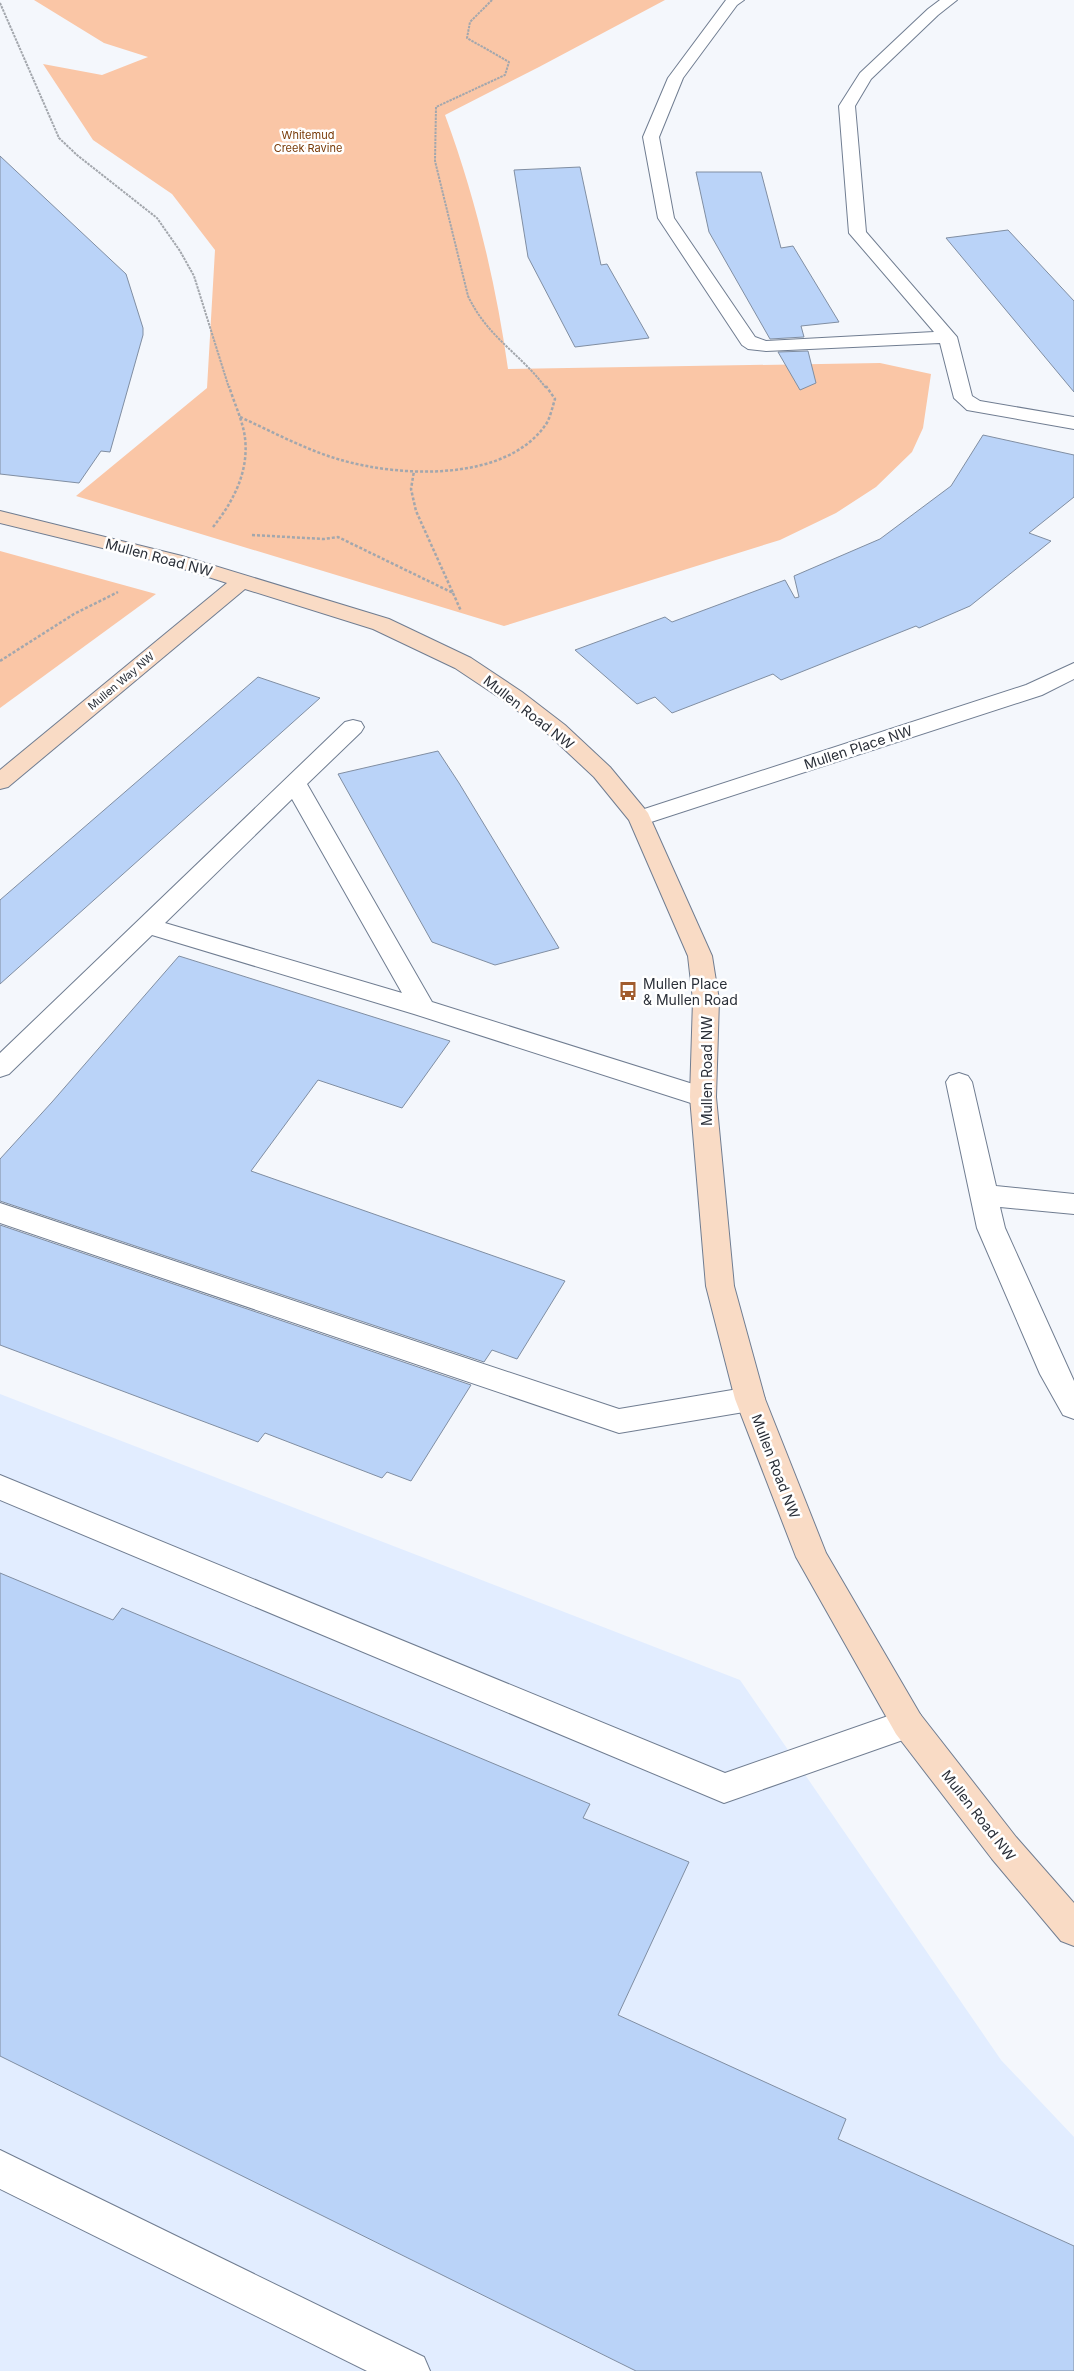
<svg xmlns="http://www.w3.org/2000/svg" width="1074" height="2371" font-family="Inter,sans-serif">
<rect width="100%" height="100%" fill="#f4f7fc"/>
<!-- built -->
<polygon fill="#e2edff" points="0,1394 740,1680 1001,2060 1074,2137 1074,2371 0,2371"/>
<!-- green -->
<g fill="#fac6a6">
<path d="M 34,0 L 665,0 L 539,67 L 445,115 C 475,196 496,283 508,369 L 880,363 L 931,374 L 923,428 L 912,452 L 876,487 L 836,513 L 780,540 L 504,626 L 76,496 L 207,388 L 215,250 L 172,194 L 93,140 L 43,64 L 102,75 L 148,57 L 104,43 Z"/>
<polygon points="0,551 156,594 0,708"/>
</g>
<!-- building -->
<g fill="#bad3f8" stroke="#808ea2">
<polygon points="0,156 126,274 143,328 143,335 110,452 101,451 79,483 0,474"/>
<polygon points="580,167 601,265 607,264 649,338 575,347 528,257 514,170"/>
<polygon points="696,172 761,172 781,248 793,246 839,322 801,326 804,337 770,339 709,232"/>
<polygon points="1008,230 1074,301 1074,392 946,238"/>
<polygon points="808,351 816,383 800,390 778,352"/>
<polygon points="983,435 1074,455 1074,497 1029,533 1051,541 970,606 919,628 916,626 781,680 773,674 672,713 655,697 637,704 575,650 665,617 672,622 785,580 795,598 799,597 794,576 880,539 951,486"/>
<polygon points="258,677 320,698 0,984 0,900"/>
<polygon points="438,751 459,783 559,948 495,965 432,942 338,774"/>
<polygon points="179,956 450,1041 402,1108 318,1080 251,1171 565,1281 517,1359 492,1350 484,1362 0,1201 0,1159 52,1102"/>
<polygon points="0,1225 471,1385 411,1481 387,1472 382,1478 265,1433 258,1442 0,1345"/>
<polygon points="0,1573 113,1620 122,1608 590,1804 583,1818 689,1862 618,2015 846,2119 838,2139 1074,2246 1074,2371 636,2371 0,2056"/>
</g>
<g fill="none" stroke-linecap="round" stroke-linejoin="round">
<!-- lane casing -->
<g stroke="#707d91" stroke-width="2">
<g id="lane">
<polygon points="726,0 744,0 737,5 683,78 659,137 674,218 755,337 766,341 934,332 849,233 839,106 860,73 928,9 940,0 957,0 938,15 871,79 855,106 866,232 957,337 972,396 980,401 1074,417 1074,429 967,410 954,398 940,343 766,351 748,349 742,345 658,218 643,137 668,78"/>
<path d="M 353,720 L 361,722 L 364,727 L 361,732 L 307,784 L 432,1002 L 712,1090 L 716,1097 L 712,1104 L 703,1106 L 694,1104 L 414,1014 L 152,935 L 9,1074 L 0,1077 L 0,1053 L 345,722 ZM 292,799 L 402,993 L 165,923 Z"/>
<polygon points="959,1073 968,1076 972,1082 996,1186 1074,1194 1074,1214 1000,1207 1005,1228 1074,1381 1074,1419 1063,1415 1040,1374 977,1228 946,1082 950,1076"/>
<polygon points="0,1203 619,1409 750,1387 761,1391 765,1399 761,1407 750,1411 619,1433 0,1223"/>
<polygon points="0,1475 725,1773 908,1709 920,1714 925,1724 920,1734 724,1803 0,1500"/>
<polygon points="0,2150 424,2357 430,2371 367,2371 0,2189"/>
</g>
</g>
<!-- street casing -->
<g stroke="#707d91" stroke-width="2">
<polygon id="street" points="1074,663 1074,679 1042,695 648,823 640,825 632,823 628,818 632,813 1026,685"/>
</g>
<!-- secondary casing -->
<g stroke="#707d91" stroke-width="2">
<polygon id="secondary" points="0,511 182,556 389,619 471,658 522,692 565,725 610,767 648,813 712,956 719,1000 716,1097 734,1286 765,1399 826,1553 920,1714 1016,1837 1074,1903 1074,1946 1061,1941 992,1859 896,1734 796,1557 735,1399 706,1286 690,1097 693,1000 688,956 629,820 594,777 549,735 506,702 455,668 373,629 245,589 8,787 0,789 0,770 227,583 168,564 0,523"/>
</g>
<!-- path-far1 -->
<g stroke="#a3a7ad" stroke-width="2" stroke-dasharray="2.5 1" stroke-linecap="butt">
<path d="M 492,0 L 470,22 L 467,38 L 509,62 L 505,75 L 436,107 L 435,161 L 468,296 C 488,338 520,353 546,388"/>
<polyline points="0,3 59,138 77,155 157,218 180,251 194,276 229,388"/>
</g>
<!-- path -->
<g stroke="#a3a7ad" stroke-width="2.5" stroke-dasharray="3 2" stroke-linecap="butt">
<path d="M 240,417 C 273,432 306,450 341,460 C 400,477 503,482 544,427 C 550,420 552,408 555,399 L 546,386"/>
<path d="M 213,527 C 233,502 249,472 245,438 C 243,421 234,403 229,386"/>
<polyline points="252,535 324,539 338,537 453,593 416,511 411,489 414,471"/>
<polyline points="453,593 461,611"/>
<polyline points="0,661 74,614 118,592"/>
</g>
<!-- lane -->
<use href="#lane" fill="#fff" fill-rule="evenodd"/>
<!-- street -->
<use href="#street" fill="#fff" fill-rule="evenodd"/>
<!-- secondary -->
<use href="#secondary" fill="#f9dbc5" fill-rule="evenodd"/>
</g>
<!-- icons -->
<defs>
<g id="bus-bare" transform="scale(1.5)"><path d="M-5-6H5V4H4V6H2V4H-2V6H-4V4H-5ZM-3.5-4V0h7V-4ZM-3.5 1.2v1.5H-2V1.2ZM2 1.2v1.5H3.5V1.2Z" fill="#a15c2e" stroke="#fff" stroke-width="2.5" paint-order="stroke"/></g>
</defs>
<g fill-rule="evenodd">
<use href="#bus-bare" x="628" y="991"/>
</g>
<g text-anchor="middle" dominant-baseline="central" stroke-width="5" stroke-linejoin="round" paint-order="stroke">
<!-- far-park labels -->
<g font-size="11" fill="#783a07" stroke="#fff">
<text x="308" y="135">Whitemud<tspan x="308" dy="13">Creek Ravine</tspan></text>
</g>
<!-- far-street labels -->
<g font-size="11" fill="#2a2f38" stroke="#fff">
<text transform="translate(121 681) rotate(-40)">Mullen Way NW</text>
</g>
<!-- street labels -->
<g font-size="14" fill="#2a2f38" stroke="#fff">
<text transform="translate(159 557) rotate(15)">Mullen Road NW</text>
<text transform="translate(529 712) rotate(38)">Mullen Road NW</text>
<text transform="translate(858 747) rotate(-18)">Mullen Place NW</text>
<text transform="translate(706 1071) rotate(-90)">Mullen Road NW</text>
<text transform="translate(776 1466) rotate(69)">Mullen Road NW</text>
<text transform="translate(979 1815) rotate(52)">Mullen Road NW</text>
</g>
<!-- poi labels -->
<g font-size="14" fill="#2a2f38" stroke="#fff" text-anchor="start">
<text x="643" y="983">Mullen Place<tspan x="643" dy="16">&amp; Mullen Road</tspan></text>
</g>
</g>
</svg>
